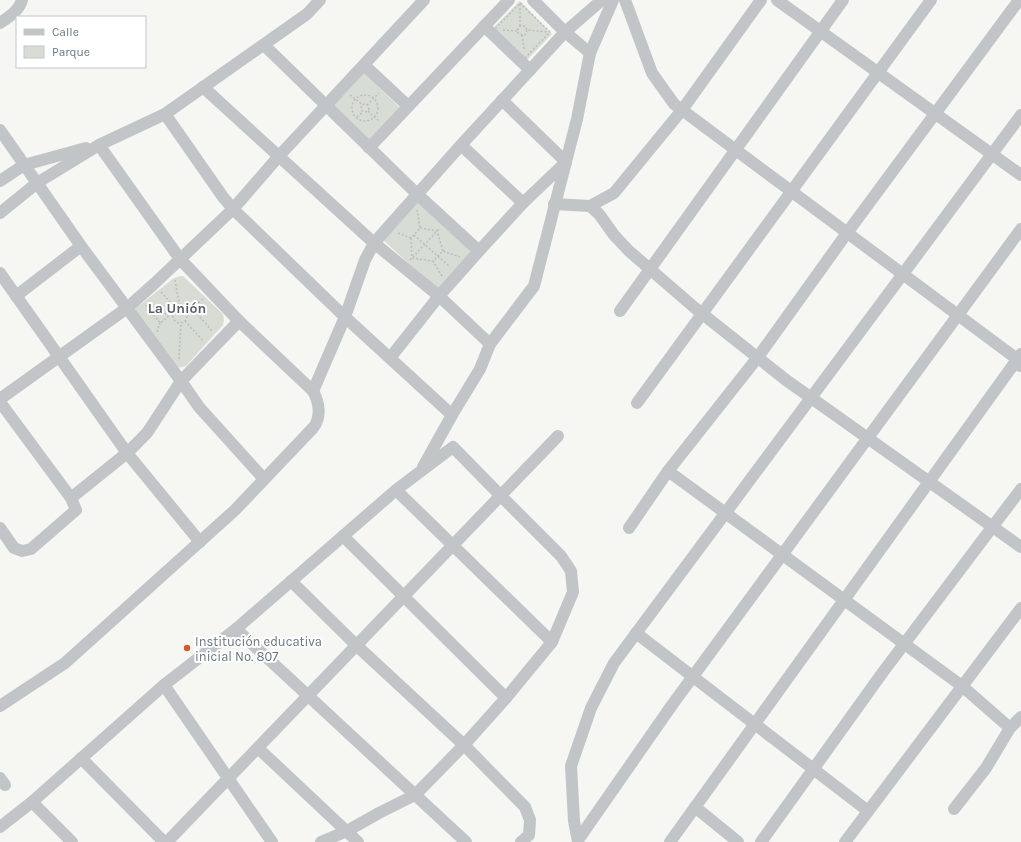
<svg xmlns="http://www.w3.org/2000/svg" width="1021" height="842" font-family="Karla,sans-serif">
<rect width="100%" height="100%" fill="#f6f6f3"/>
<!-- green -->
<g fill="#d7ddd4">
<polygon points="520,1 552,34 525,62 492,29"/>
<polygon points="364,73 400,108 369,141 332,106"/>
<polygon points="416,201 472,251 438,290 382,239"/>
<path d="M 180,276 L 183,276 L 223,314 L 224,320 L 223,325 L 186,366 C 183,367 181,368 177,367 L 135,311 L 136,308 L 174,278 Z"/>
</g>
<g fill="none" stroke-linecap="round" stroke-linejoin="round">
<!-- path -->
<g stroke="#bbbdbf" stroke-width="1.5" stroke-dasharray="2 2" stroke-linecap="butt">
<polygon points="520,3 550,32 525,58 495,29"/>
<polyline points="520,26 520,4"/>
<polyline points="503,30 517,31"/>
<polyline points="527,30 525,35 522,35 518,33 517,31 520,26 525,26 527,30 548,32"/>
<polyline points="522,35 524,49"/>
<polyline points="350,95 363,105"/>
<circle cx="365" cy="108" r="13"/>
<circle cx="365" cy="108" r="4"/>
<polyline points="367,105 379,93"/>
<polyline points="368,111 380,122"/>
<polyline points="357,117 363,112"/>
<polyline points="420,228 437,231 443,251"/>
<polyline points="398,233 411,238 420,228 417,210"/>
<polyline points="414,235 450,267"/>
<polyline points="411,238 412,258 432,261"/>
<polyline points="410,260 439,229"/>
<polyline points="442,276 433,261 443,251 460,257"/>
<polyline points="175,280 180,309"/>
<polyline points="161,292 177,310"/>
<polyline points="146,305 160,323 168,317 161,308 154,314"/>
<polyline points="192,308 213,332"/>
<circle cx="180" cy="316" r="7"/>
<polyline points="186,313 203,299"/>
<polyline points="185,321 204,342"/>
<polyline points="157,332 160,323"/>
<polyline points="179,359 181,323"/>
</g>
<!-- minor -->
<g stroke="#c1c5c8" stroke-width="12">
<polyline points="533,0 565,32 590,53"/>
<polyline points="625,0 652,73 674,104 1017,359 1020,366"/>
<polyline points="777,0 1021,175"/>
<path d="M 0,23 C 9,17 19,11 22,0"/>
<polyline points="484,26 530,70"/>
<polyline points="264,45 417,194 479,251"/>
<polyline points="364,65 408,106"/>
<polyline points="203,87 374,243 439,296 490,344"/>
<polyline points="165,114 223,197 233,209 345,317 452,415"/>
<polyline points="0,130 81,246 181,381 199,407 264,479"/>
<polyline points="461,145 523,203"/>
<polyline points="369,148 509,0"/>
<polyline points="0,181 24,165 86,148"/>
<polyline points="554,204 590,206 599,214 614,235 629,251 695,308 786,380 1021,547"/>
<polyline points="590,206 614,193 682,110 761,0"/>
<polyline points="0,213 37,183 99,145 165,114 307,14 320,0"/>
<polyline points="0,273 127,453 200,542"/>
<polyline points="16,296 81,246"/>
<polyline points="620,311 843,0"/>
<polyline points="390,358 439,296 479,251 523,203 566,162 502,100"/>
<polyline points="313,391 345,317 365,260 374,243 461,145 565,32 602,0"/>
<polyline points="0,399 127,308 155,283 233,209 279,156 424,0"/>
<polyline points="0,402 71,498 76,510 31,549 22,551 14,548 0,528"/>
<polyline points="637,403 931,0"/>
<polyline points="423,467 452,415 480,369 490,344 534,286 577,119 590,53 613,0"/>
<polyline points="668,471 962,686 1010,728"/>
<polyline points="396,490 552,642"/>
<polyline points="71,498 127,453 147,433 181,381 239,321"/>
<polyline points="629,528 668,471 758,357 847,233 1019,0"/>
<polyline points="343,536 506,698"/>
<polyline points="291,581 356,645 464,745 525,807 530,820 529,835 521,842"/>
<polyline points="236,629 466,842"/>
<polyline points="636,633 868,811"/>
<polyline points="164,685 272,842"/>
<path d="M 0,706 L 65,663 L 235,510 L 313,428 C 322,417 319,402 313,391 L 239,321 L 180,259 L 99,145"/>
<polyline points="258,748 358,842"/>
<polyline points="81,758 164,842"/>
<polyline points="0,778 5,785"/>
<polyline points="32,802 72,842"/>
<polyline points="695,807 738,842"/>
<polyline points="954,809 986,768 1010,728 1021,717"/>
<polyline points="0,827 32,802 164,685 236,629 396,490 453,447 501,496 561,556 571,571 573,592 552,642 506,698 464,745 415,795 379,813 347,831 321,842"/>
<polyline points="578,840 672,705 1021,229"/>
<polyline points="167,842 558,436"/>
<polyline points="578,842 574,821 571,766 591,708 614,663 1021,115"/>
<polyline points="670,842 1021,354"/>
<polyline points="761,842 883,672 1021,489"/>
<polyline points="845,842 1021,608"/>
</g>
</g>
<!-- markers -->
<circle fill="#da582e" stroke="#fff" stroke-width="1.5" cx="187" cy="648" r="4"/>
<g text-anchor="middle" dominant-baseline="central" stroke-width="4" stroke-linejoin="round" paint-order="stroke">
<!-- poi labels -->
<g font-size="13" fill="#667682" stroke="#fff" text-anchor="start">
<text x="195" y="641">Institución educativa<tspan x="195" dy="15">inicial No. 807</tspan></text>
</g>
<!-- neighbourhood labels -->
<g font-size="14" font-weight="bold" fill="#545f68" stroke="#fff">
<text x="177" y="308">La Unión</text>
</g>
</g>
<!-- legend -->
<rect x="16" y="16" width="130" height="52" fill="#ffffff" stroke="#c2c8cd"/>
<rect x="24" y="29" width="20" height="6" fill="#c1c5c8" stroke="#c2c8cd"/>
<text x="52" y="36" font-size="12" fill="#667682">Calle</text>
<rect x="24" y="46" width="20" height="12" fill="#d7ddd4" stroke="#c2c8cd"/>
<text x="52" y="56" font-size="12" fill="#667682">Parque</text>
</svg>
